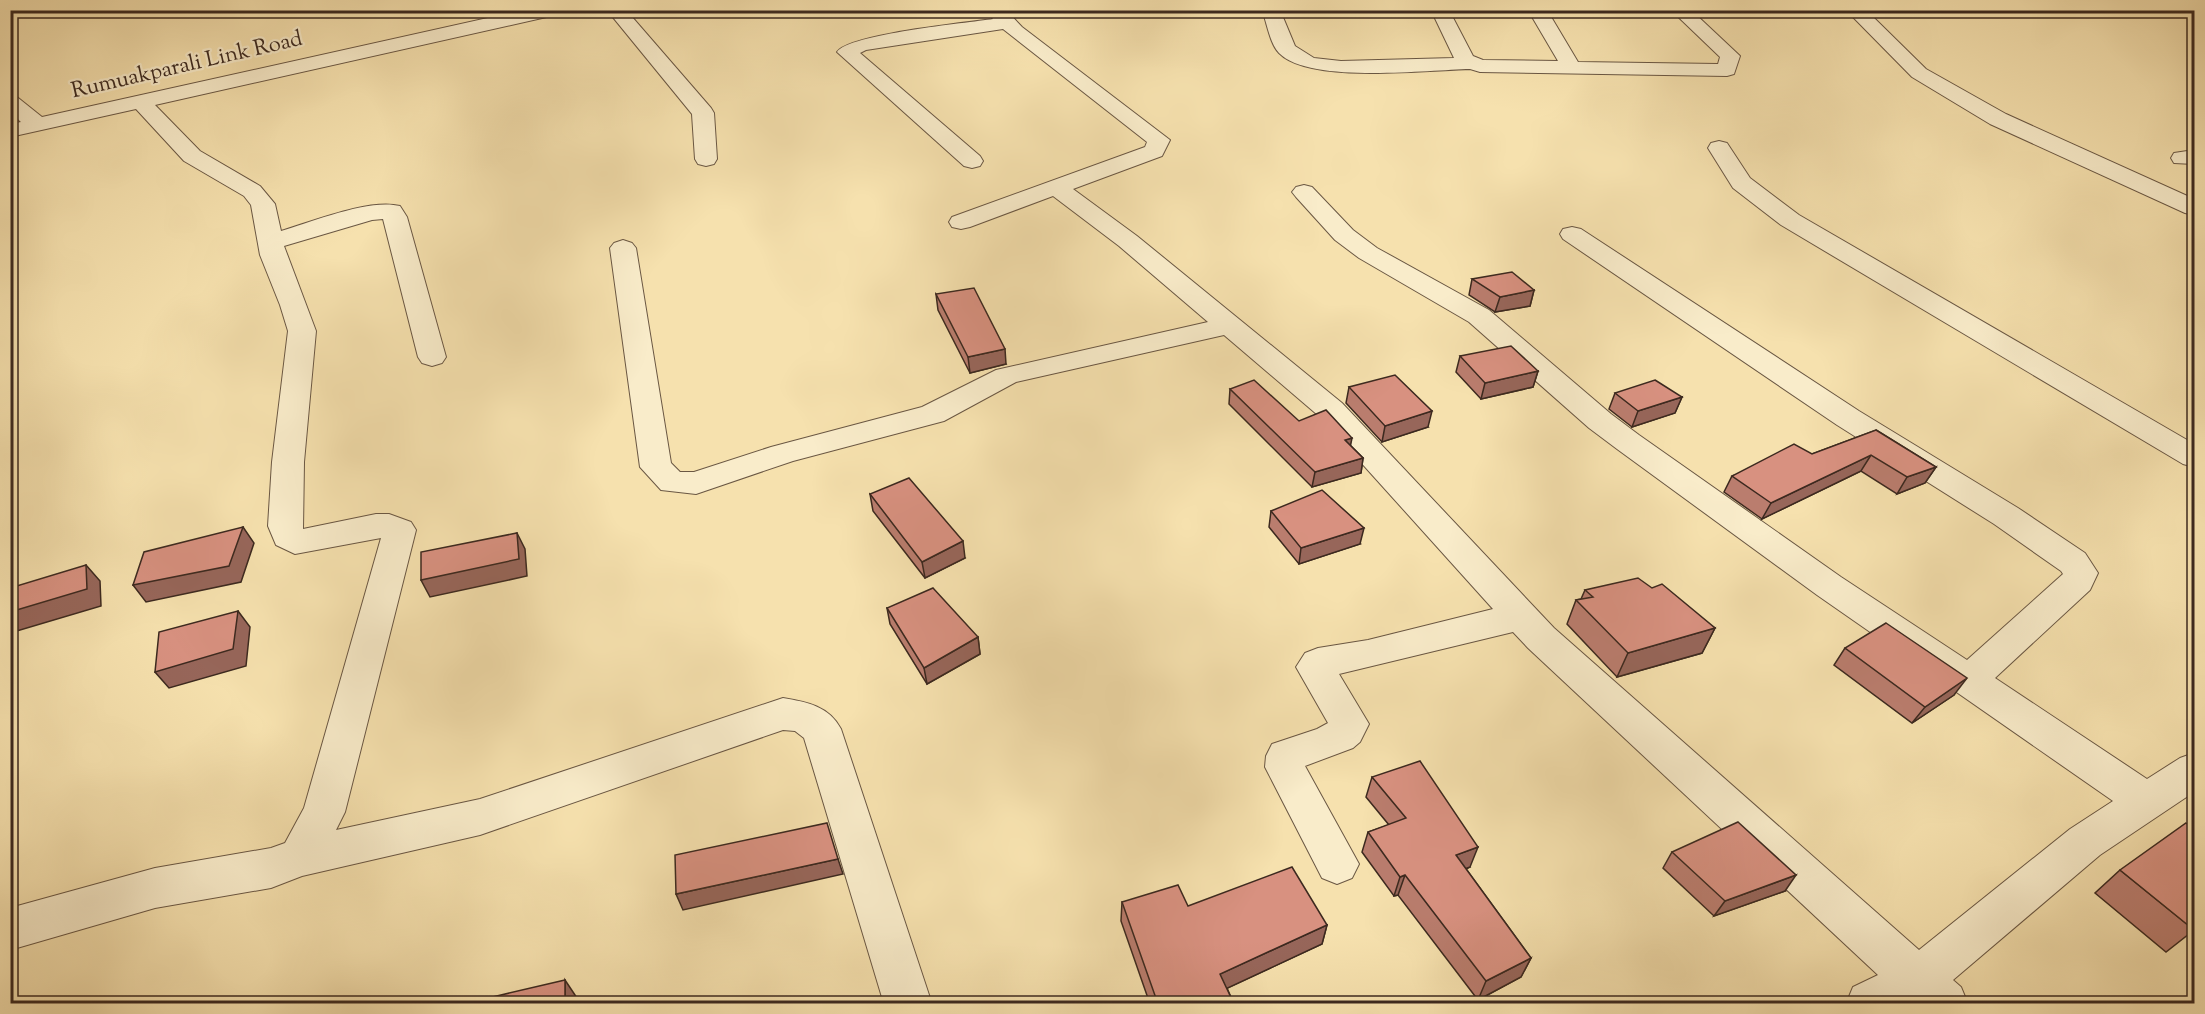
<svg xmlns="http://www.w3.org/2000/svg" width="2205" height="1014" font-family="'Sorts Mill Goudy',serif">
<rect width="100%" height="100%" fill="#f6e1ae"/>
<filter id="stains"><feTurbulence type="fractalNoise" baseFrequency=".00333" numOctaves="4"/><feColorMatrix values="0 0 0 0 .2 0 0 0 0 .09 0 0 0 0 .02 0 0 0 .5 -.17"/></filter>
<radialGradient id="worn" r=".72"><stop offset=".6" stop-color="#630" stop-opacity="0"/><stop offset="1" stop-color="#630" stop-opacity=".3"/></radialGradient>
<g fill="none" stroke-linecap="round" stroke-linejoin="round">
<!-- minor casing -->
<g stroke="#6a5743" stroke-width="2">
<g id="minor">
<path d="M 524,10 L 560,10 L 558,14 L 551,16 L 155,105 L 200,151 L 260,186 L 275,204 L 281,231 C 311,222 370,198 400,206 L 407,217 L 446,357 L 442,363 L 432,366 L 422,363 L 418,357 L 383,219 L 372,220 L 284,246 L 316,331 L 304,462 L 303,529 L 376,514 L 389,514 L 411,522 L 416,530 L 345,812 L 336,830 L 480,799 L 783,698 C 807,702 829,706 841,729 L 932,1004 L 884,1004 L 804,738 L 795,731 L 783,730 L 480,835 L 302,876 L 271,888 L 155,908 L 10,950 L 10,908 L 155,868 L 271,848 L 285,843 L 304,808 L 381,538 L 295,554 L 276,545 L 268,526 L 272,462 L 288,331 L 280,305 L 260,255 L 251,205 L 244,196 L 184,161 L 136,109 L 10,137 L 10,124 L 21,122 L 10,112 L 10,95 L 17,97 L 42,117 Z"/>
<polygon points="607,10 626,10 711,108 714,113 717,159 714,164 706,166 698,164 695,159 692,114"/>
<path d="M 986,10 L 1006,10 L 1022,27 L 1170,140 L 1162,156 L 1073,189 L 1137,236 L 1342,403 L 1554,628 L 1919,950 L 2070,829 L 2113,801 L 1817,595 L 1617,449 L 1589,428 L 1469,322 L 1359,258 L 1335,240 L 1296,197 L 1292,192 L 1296,187 L 1304,185 L 1312,187 L 1353,230 L 1377,248 L 1489,310 L 1611,414 L 1639,435 L 1841,577 L 1967,660 L 2063,574 L 2061,571 L 1994,524 L 1837,425 L 1563,239 L 1560,234 L 1563,229 L 1572,227 L 1581,229 L 1859,411 L 2018,508 L 2085,553 L 2098,573 L 2090,590 L 1995,678 L 2147,779 L 2180,758 L 2194,753 L 2194,792 L 2100,855 L 1953,980 L 1961,987 L 1968,1004 L 1846,1004 L 1853,987 L 1878,975 L 1528,648 L 1513,632 L 1339,674 L 1369,724 L 1360,742 L 1353,748 L 1305,766 L 1359,864 L 1352,878 L 1337,884 L 1322,878 L 1265,767 L 1266,756 L 1272,744 L 1317,729 L 1328,723 L 1296,667 L 1305,653 L 1318,648 L 1368,640 L 1493,609 L 1320,417 L 1224,335 L 1016,382 L 944,421 L 793,461 L 696,494 L 661,490 L 640,467 L 610,248 L 614,243 L 623,240 L 632,243 L 636,248 L 671,463 L 680,472 L 694,472 L 771,447 L 922,407 L 996,370 L 1208,322 L 1119,246 L 1053,196 L 970,227 L 961,229 L 952,227 L 949,222 L 952,217 L 1145,147 L 1147,142 L 1003,29 L 866,50 L 860,53 L 980,156 L 983,161 L 980,166 L 972,168 L 964,166 L 837,52 C 849,34 967,23 993,19 Z"/>
<path d="M 1262,10 L 1280,10 L 1295,46 L 1314,58 L 1341,61 L 1454,58 L 1431,10 L 1449,10 L 1473,56 L 1483,60 L 1558,61 L 1528,10 L 1547,10 L 1578,62 L 1718,64 L 1720,57 L 1671,10 L 1691,10 L 1740,56 L 1734,74 L 1727,76 L 1480,72 L 1470,69 C 1426,70 1309,84 1279,53 C 1270,44 1267,23 1262,10 Z"/>
<polygon points="1846,10 1866,10 1926,69 2006,114 2194,199 2194,215 2185,213 1990,124 1912,77"/>
<polygon points="1719,141 1727,143 1750,178 1799,215 2194,444 2194,467 2183,464 1781,225 1733,188 1708,148 1711,143"/>
<polygon points="2194,150 2194,164 2174,163 2171,158 2174,153"/>
</g>
</g>
<!-- minor -->
<use href="#minor" fill="#f9ecca" fill-rule="evenodd"/>
</g>
<!-- wall -->
<g fill="#ba7d6e" stroke="#3c291f" stroke-width="1.5">
<polygon points="1472,279 1534,290 1530,306 1495,312 1469,295"/>
<polygon points="936,294 1006,364 970,373 938,310"/>
<polygon points="1460,356 1538,371 1533,387 1481,399 1456,372"/>
<polygon points="1349,387 1428,427 1382,442 1346,403"/>
<polygon points="1230,389 1351,446 1363,458 1361,473 1312,487 1229,404"/>
<polygon points="1615,393 1682,397 1675,413 1632,427 1609,409"/>
<polygon points="1876,430 1936,467 1925,483 1897,494 1861,471 1762,519 1724,492 1732,476 1812,454"/>
<polygon points="870,494 965,558 925,578 873,511"/>
<polygon points="1271,511 1360,544 1299,564 1269,527"/>
<polygon points="1652,588 1715,628 1702,653 1617,677 1567,624 1576,600 1581,599 1585,590"/>
<polygon points="887,608 978,637 980,654 927,684 890,624"/>
<polygon points="1845,648 1954,695 1912,723 1834,665"/>
<polygon points="1372,777 1470,867 1466,869 1531,958 1521,977 1478,1000 1398,895 1394,896 1362,852 1368,832 1389,825 1366,797"/>
<polygon points="1672,852 1785,891 1714,916 1663,868"/>
<polygon points="2120,870 2194,930 2166,952 2095,893"/>
<polygon points="1122,902 1188,906 1327,925 1322,944 1227,988 1234,1004 1150,1004 1121,921"/>
</g>
<!-- shaded-wall -->
<g fill="#97665a" stroke="#3c291f" stroke-width="1.5">
<polygon points="1534,290 1530,306 1495,312 1500,297"/>
<polygon points="1005,349 1006,364 970,373 968,357"/>
<polygon points="1538,371 1533,387 1481,399 1485,383"/>
<polygon points="1682,397 1675,413 1632,427 1638,411"/>
<polygon points="1432,411 1428,427 1382,442 1385,426"/>
<polygon points="1352,438 1349,453 1345,440"/>
<polygon points="1871,455 1861,471 1762,519 1771,503"/>
<polygon points="1363,458 1361,473 1312,487 1315,472"/>
<polygon points="1936,467 1925,483 1897,494 1907,477"/>
<polygon points="243,527 254,543 241,582 146,602 133,585"/>
<polygon points="1364,528 1360,544 1299,564 1301,548"/>
<polygon points="517,533 525,549 527,576 430,597 421,580"/>
<polygon points="963,541 965,558 925,578 922,562"/>
<polygon points="86,565 100,581 101,606 10,633 10,612"/>
<polygon points="238,611 250,627 246,666 169,688 155,672"/>
<polygon points="1715,628 1702,653 1617,677 1628,653"/>
<polygon points="978,637 980,654 927,684 924,668"/>
<polygon points="1967,678 1954,695 1912,723 1925,707"/>
<polygon points="1478,847 1470,867 1449,875 1456,855"/>
<polygon points="838,859 843,874 683,910 676,894"/>
<polygon points="1405,875 1398,895 1394,896 1400,877"/>
<polygon points="1796,875 1785,891 1714,916 1725,901"/>
<polygon points="1327,925 1322,944 1217,993 1220,974"/>
<polygon points="1531,958 1521,977 1478,1000 1486,981"/>
<polygon points="565,980 579,1001 579,1004 565,1004"/>
</g>
<!-- building -->
<g fill="#d89180" stroke="#3c291f" stroke-width="1.5">
<polygon points="1512,272 1534,290 1500,297 1472,279"/>
<polygon points="974,288 1005,349 968,357 936,294"/>
<polygon points="1511,346 1538,371 1485,383 1460,356"/>
<polygon points="1395,375 1432,411 1385,426 1349,387"/>
<polygon points="1254,380 1299,421 1326,410 1352,438 1345,440 1363,458 1315,472 1230,389"/>
<polygon points="1655,380 1682,397 1638,411 1615,393"/>
<polygon points="1876,430 1936,467 1907,477 1871,455 1771,503 1732,476 1794,444 1812,454"/>
<polygon points="909,478 963,541 922,562 870,494"/>
<polygon points="1322,490 1364,528 1301,548 1271,511"/>
<polygon points="243,527 229,566 133,585 144,552"/>
<polygon points="517,533 519,559 421,580 421,552"/>
<polygon points="86,565 87,589 10,612 10,588"/>
<polygon points="1638,578 1652,588 1662,584 1715,628 1628,653 1576,600 1593,597 1585,590"/>
<polygon points="933,588 978,637 924,668 887,608"/>
<polygon points="238,611 233,649 155,672 159,632"/>
<polygon points="1886,623 1967,678 1925,707 1845,648"/>
<polygon points="1420,761 1478,847 1456,855 1531,958 1486,981 1405,875 1400,877 1368,832 1406,818 1372,777"/>
<polygon points="1738,822 1796,875 1725,901 1672,852"/>
<polygon points="827,823 838,859 676,894 675,855"/>
<polygon points="2186,823 2194,829 2194,930 2120,870"/>
<polygon points="1292,867 1327,925 1220,974 1234,1004 1158,1004 1122,902 1178,885 1188,906"/>
<polygon points="565,980 565,1004 488,1004 488,998"/>
</g>
<g text-anchor="middle" dominant-baseline="central" stroke-width="4.5" stroke-linejoin="round" paint-order="stroke">
<!-- far-street labels -->
<g font-size="22" fill="#3c291f" stroke="#f9ecca">
<text transform="translate(187 66) rotate(-13)">Rumuakparali Link Road</text>
</g>
</g>
<!-- margin -->
<rect width="2205" height="1014" fill="none" stroke="#f6e1ae" stroke-width="36"/>
<rect x="12" y="12" width="2181" height="990" fill="none" stroke="#3c291f" stroke-width="3"/>
<rect x="18" y="18" width="2169" height="978" fill="none" stroke="#3c291f" stroke-width="1.5"/>
<rect width="100%" height="100%" filter="url(#stains)"/>
<rect width="100%" height="100%" fill="url(#worn)"/>
</svg>
